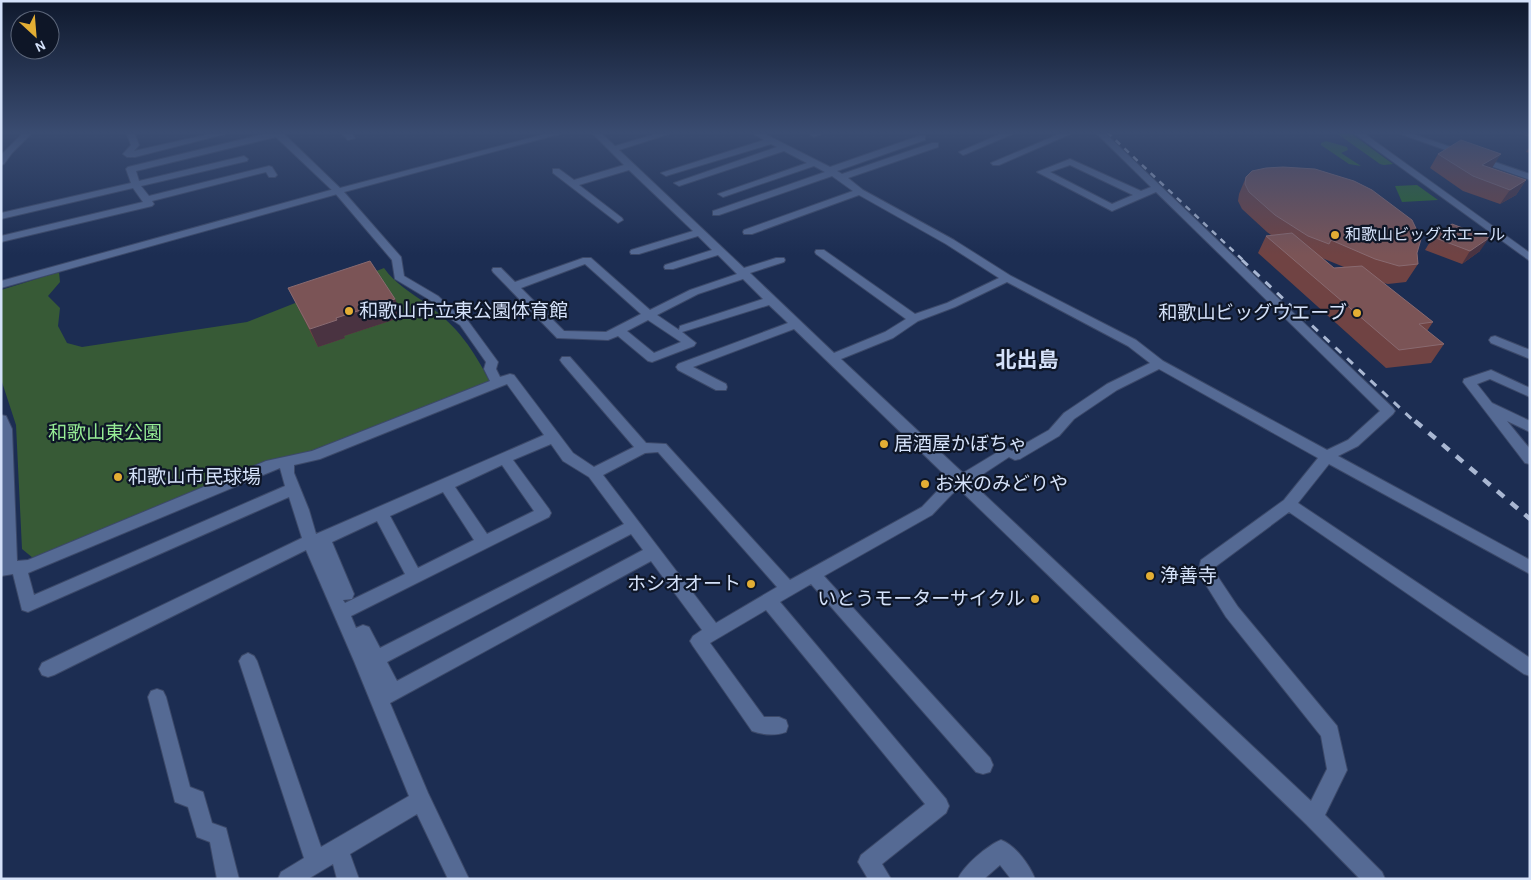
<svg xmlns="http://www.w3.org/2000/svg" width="1531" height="880" font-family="'Alegreya Sans','Noto Sans JP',sans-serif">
<rect width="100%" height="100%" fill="#1c2d52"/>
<!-- green -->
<path fill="#375a36" d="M 384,268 C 395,284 412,293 428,305 C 458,327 473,349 490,382 L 319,449 L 276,460 L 33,558 L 22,549 L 16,425 L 1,379 L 1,290 L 59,272 L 60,282 L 48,296 L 60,308 L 58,326 L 67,343 L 82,347 L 247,322 Z"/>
<!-- forest -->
<g fill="#29682a">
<polygon points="1335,132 1349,132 1393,164 1384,165 1380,164"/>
<polygon points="1326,141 1347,147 1348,150 1341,153 1361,166 1349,164 1321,145 1321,143"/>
<polygon points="1417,185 1438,200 1402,202 1395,186"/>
</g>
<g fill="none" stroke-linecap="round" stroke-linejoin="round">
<!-- minor casing -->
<g stroke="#3c4969" stroke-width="2">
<g id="minor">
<polygon points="24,132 33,132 12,153 4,164 1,165 1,155"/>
<polygon points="126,132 134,132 139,145 134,151 218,132 233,132 135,157 127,157 123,154 131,145"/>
<path d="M 272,132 L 282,132 L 340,188 L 553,132 L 567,132 L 344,192 L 401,257 L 404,276 L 438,296 L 456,313 L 468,321 L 498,362 L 496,369 L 500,377 L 510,374 L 514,375 L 573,453 L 594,467 L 634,447 L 562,363 L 560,360 L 562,357 L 570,357 L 646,443 L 666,444 L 790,580 L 922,507 L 942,486 L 951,481 L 794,329 L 693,367 L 726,384 L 727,387 L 726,390 L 716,390 L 678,370 L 676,367 L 678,364 L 788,323 L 769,305 L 682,332 L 696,343 L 694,346 L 652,362 L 648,361 L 618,336 L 608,340 L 557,338 L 493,272 L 492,270 L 493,268 L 501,268 L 515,282 L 583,258 L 591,258 L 650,310 L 690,290 L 737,274 L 718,255 L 673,269 L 665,269 L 664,267 L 665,265 L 712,250 L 698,236 L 639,254 L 631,254 L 630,252 L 631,250 L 693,231 L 629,170 L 579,185 L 622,218 L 623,220 L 618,223 L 553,173 L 553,169 L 559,169 L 574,180 L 624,165 L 591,132 L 600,132 L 615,146 L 662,132 L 675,132 L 619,150 L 744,268 L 776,258 L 784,258 L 785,260 L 784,262 L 750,273 L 834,353 L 885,332 L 906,319 L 816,254 L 815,252 L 816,250 L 824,250 L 915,314 L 947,303 L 999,278 L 946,244 L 859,195 L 752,234 L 744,234 L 743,232 L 744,230 L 853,191 L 832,176 L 719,215 L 713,215 L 713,211 L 825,172 L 814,166 L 726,196 L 723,197 L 718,194 L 807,163 L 784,151 L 679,186 L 674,183 L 777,147 L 771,144 L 669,175 L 666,176 L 661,173 L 764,140 L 750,132 L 761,132 L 830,167 L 919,136 L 925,136 L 925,140 L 837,171 L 842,174 L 932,143 L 938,143 L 938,147 L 848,178 L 863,190 L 954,240 L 1011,276 L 1136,340 L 1163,361 L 1327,450 L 1348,440 L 1380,411 L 1156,192 L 1112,211 L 1037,172 L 1070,159 L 1141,191 L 1151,187 L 1095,132 L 1104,132 L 1393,408 L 1395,411 L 1393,414 L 1358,446 L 1338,456 L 1530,560 L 1530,574 L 1329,464 L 1298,503 L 1530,658 L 1530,676 L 1524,674 L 1289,512 L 1215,567 L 1214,571 L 1238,607 L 1337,726 L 1347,770 L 1325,815 L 1382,872 L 1385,879 L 1360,879 L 1306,824 L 959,489 L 952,494 L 932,515 L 824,576 L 990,758 L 993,765 L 990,772 L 983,774 L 976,772 L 811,584 L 780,602 L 946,799 L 949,806 L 946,813 L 882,864 L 891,879 L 868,879 L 858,862 L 861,855 L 925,804 L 766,610 L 710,643 L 764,717 L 779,717 L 786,720 L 788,726 L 786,732 C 775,736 763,735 752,731 L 693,646 L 690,641 L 693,636 L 702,630 L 651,561 L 390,703 L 428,793 L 469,879 L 448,879 L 417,814 L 350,854 L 359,879 L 337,879 L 333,864 L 308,879 L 278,879 L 281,872 L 304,858 L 239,661 L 242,656 L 248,653 L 254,656 L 257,661 L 321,847 L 409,796 L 354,661 L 306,550 L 54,675 L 48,677 L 42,675 L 39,669 L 42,663 L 302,538 L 289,497 L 28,612 L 22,610 L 13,574 L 1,576 L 1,415 L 6,416 L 12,429 L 17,561 L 28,560 L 266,461 L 312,451 L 490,381 L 484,369 L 486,362 L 460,325 L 448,317 L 430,300 L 395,279 L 392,260 L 335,193 L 276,137 L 136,171 L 139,181 L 244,156 L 248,159 L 247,161 L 141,186 L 149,196 L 269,166 L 272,167 L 277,175 L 275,177 L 269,177 L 266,172 L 152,201 L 154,204 L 152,206 L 1,242 L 1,236 L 143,202 L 133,188 L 1,219 L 1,213 L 131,183 L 126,169 L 128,167 ZM 1070,165 L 1133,195 L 1112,204 L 1050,172 ZM 585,264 L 641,314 L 606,332 L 564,331 L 521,288 ZM 743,279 L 763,299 L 680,326 L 679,330 L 657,315 L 698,294 ZM 1007,282 L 1128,346 L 1150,363 L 1107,384 L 1064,413 L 1049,430 L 1012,451 L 1006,448 L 1001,450 L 963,473 L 841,359 L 893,338 L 918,321 L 955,307 ZM 648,320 L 681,342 L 654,353 L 627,331 ZM 1159,369 L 1318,458 L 1284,500 L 1201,560 L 1198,572 L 1226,617 L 1321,736 L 1327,769 L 1311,801 L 971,482 L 1009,457 L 1015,460 L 1020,459 L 1059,436 L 1074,419 L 1117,390 ZM 507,384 L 544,435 L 316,534 L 309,510 L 294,473 L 294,465 L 320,459 ZM 551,444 L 563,461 L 589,477 L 624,524 L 380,648 L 369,627 L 363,625 L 356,628 L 351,616 L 549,517 L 551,513 L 549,509 L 513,460 ZM 658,452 L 777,587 L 716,623 L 603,475 L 645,453 ZM 502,465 L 534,511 L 487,534 L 455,487 ZM 280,468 L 285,486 L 34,595 L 28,573 ZM 443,492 L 474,540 L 418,568 L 390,516 ZM 377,521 L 405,574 L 345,603 L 343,600 L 352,599 L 354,594 L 332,542 ZM 631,534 L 643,550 L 397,681 L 387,662 Z"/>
<polygon points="341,132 350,132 355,138 348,140"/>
<polygon points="812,132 825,132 814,137 810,134"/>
<polygon points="1005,132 1017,132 966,154 963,155 959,152"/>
<polygon points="1064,132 1075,132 999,165 993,165 991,163"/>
<polygon points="1395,132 1407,132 1530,174 1530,180"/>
<polygon points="1495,336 1530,350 1530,359 1491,343 1489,340 1491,337"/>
<polygon points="1491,370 1530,388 1530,397 1490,379 1477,384 1492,403 1530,421 1530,432 1507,421 1530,449 1530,464 1525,463 1463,382 1464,379"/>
<polygon points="157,689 163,691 166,697 190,787 203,792 212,823 226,828 239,879 217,879 210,842 197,837 188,807 175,802 148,697 151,691"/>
<path d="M 1001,840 C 1015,845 1030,865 1035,879 L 1011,879 L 1000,865 L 984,879 L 958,879 C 963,866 988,845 1001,840 Z"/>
</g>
</g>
<!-- tertiary casing -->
<g stroke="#3c4969" stroke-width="2">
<g id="tertiary">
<polygon points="1352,132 1362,132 1530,253 1530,261"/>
<polygon points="338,188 343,191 341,193 1,288 1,281"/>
</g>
</g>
<!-- minor -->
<use href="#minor" fill="#556a94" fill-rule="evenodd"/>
<!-- tertiary -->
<use href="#tertiary" fill="#556a94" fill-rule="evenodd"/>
<!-- rail-far2 -->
<polyline stroke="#a9b7d2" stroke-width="2.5" stroke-dasharray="6 6" stroke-linecap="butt" points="1107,132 1244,261"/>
<!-- rail-far1 -->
<polyline stroke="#a9b7d2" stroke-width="3" stroke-dasharray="8 8" stroke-linecap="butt" points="1242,260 1416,423"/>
<!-- rail -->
<polyline stroke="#a9b7d2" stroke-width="4.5" stroke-dasharray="9 9" stroke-linecap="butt" points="1415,421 1530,519"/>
</g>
<!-- wall -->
<g fill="#704343" fill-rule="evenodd">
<polygon points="1522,132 1530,132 1530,137 1520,134"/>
<polygon points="1530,146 1530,153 1526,152"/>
<polygon points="1438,154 1492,168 1526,180 1516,195 1500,204 1463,191 1430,168"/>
<path d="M 1246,177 L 1417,253 L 1418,264 L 1406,282 L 1388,284 L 1383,283 L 1433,322 L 1427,331 L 1444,344 L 1431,363 L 1386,368 L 1258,253 L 1266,236 L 1271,235 L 1267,232 L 1242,209 L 1238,201 L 1239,194 ZM 1322,258 L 1344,267 L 1334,268 Z"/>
<polygon points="1433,237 1480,251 1462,264 1425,250"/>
<polygon points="288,288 395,299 402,317 344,336 345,338 318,347"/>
</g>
<!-- shaded-wall -->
<g fill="#4a3341">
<polygon points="1501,154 1492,168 1482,165"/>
<polygon points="1526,180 1516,195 1500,204 1510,190"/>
<polygon points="1489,238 1480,251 1462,264 1470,251"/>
<polygon points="395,299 402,317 344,336 345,338 318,347 310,329 336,318"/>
</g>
<!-- building -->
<g fill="#7b5456" stroke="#896a70">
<polygon points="1461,140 1501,154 1482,165 1526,180 1510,190 1473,176 1438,154"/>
<polygon points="1283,167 1315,169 1354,181 1372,190 1412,220 1421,239 1417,253 1418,264 1399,266 1375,259 1331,240 1329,244 1308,236 1275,215 1249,192 1245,184 1246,177 1252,171 1266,168"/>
<polygon points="1452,224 1489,238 1470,251 1433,237"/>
<polygon points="1292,233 1334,268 1362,266 1433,322 1419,324 1444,344 1399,350 1266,236"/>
<polygon points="370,261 395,299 336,318 337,320 310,329 288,288"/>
</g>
<!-- sky -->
<linearGradient id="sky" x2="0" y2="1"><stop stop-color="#0f192d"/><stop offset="0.52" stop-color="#3a4c71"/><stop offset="1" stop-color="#3a4c71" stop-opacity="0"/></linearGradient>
<rect width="1531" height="255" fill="url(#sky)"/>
<!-- markers -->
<g fill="#e3ae34" stroke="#0e1627" stroke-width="2">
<circle cx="1335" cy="235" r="5"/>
<circle cx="349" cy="311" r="5"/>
<circle cx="1357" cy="313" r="5"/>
<circle cx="884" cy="444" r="5"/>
<circle cx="118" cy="477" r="5"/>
<circle cx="925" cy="484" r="5"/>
<circle cx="1150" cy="576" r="5"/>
<circle cx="751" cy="584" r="5"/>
<circle cx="1035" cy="599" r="5"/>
</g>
<g text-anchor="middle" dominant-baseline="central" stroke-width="4.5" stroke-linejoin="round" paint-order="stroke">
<!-- far-poi labels -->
<g font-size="16" fill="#d4e1f9" stroke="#0e1627" text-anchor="start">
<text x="1345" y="235">和歌山ビッグホエール</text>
</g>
<!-- poi labels -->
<g font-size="19" fill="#d4e1f9" stroke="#0e1627" text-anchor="start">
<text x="359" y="311">和歌山市立東公園体育館</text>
<text x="1347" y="313" text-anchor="end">和歌山ビッグウエーブ</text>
<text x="894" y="444">居酒屋かぼちゃ</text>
<text x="128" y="477">和歌山市民球場</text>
<text x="935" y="484">お米のみどりや</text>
<text x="1160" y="576">浄善寺</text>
<text x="741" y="584" text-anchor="end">ホシオオート</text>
<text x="1025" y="599" text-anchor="end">いとうモーターサイクル</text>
</g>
<!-- park labels -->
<g font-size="19" fill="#96ec95" stroke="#0e1627">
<text x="105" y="433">和歌山東公園</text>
</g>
<!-- quarter labels -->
<g font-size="21" font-weight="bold" fill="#d4e1f9" stroke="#0e1627">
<text x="1027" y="360">北出島</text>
</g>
</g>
<!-- border -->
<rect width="1531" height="880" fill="none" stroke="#d4e1f9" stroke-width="5"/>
<!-- north arrow -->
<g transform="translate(35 35) rotate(154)"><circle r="24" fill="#0e1627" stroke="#5d677b"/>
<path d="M0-4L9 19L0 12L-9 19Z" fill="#e3ae34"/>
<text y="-8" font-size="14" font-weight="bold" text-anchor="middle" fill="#d4e1f9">N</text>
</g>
</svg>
